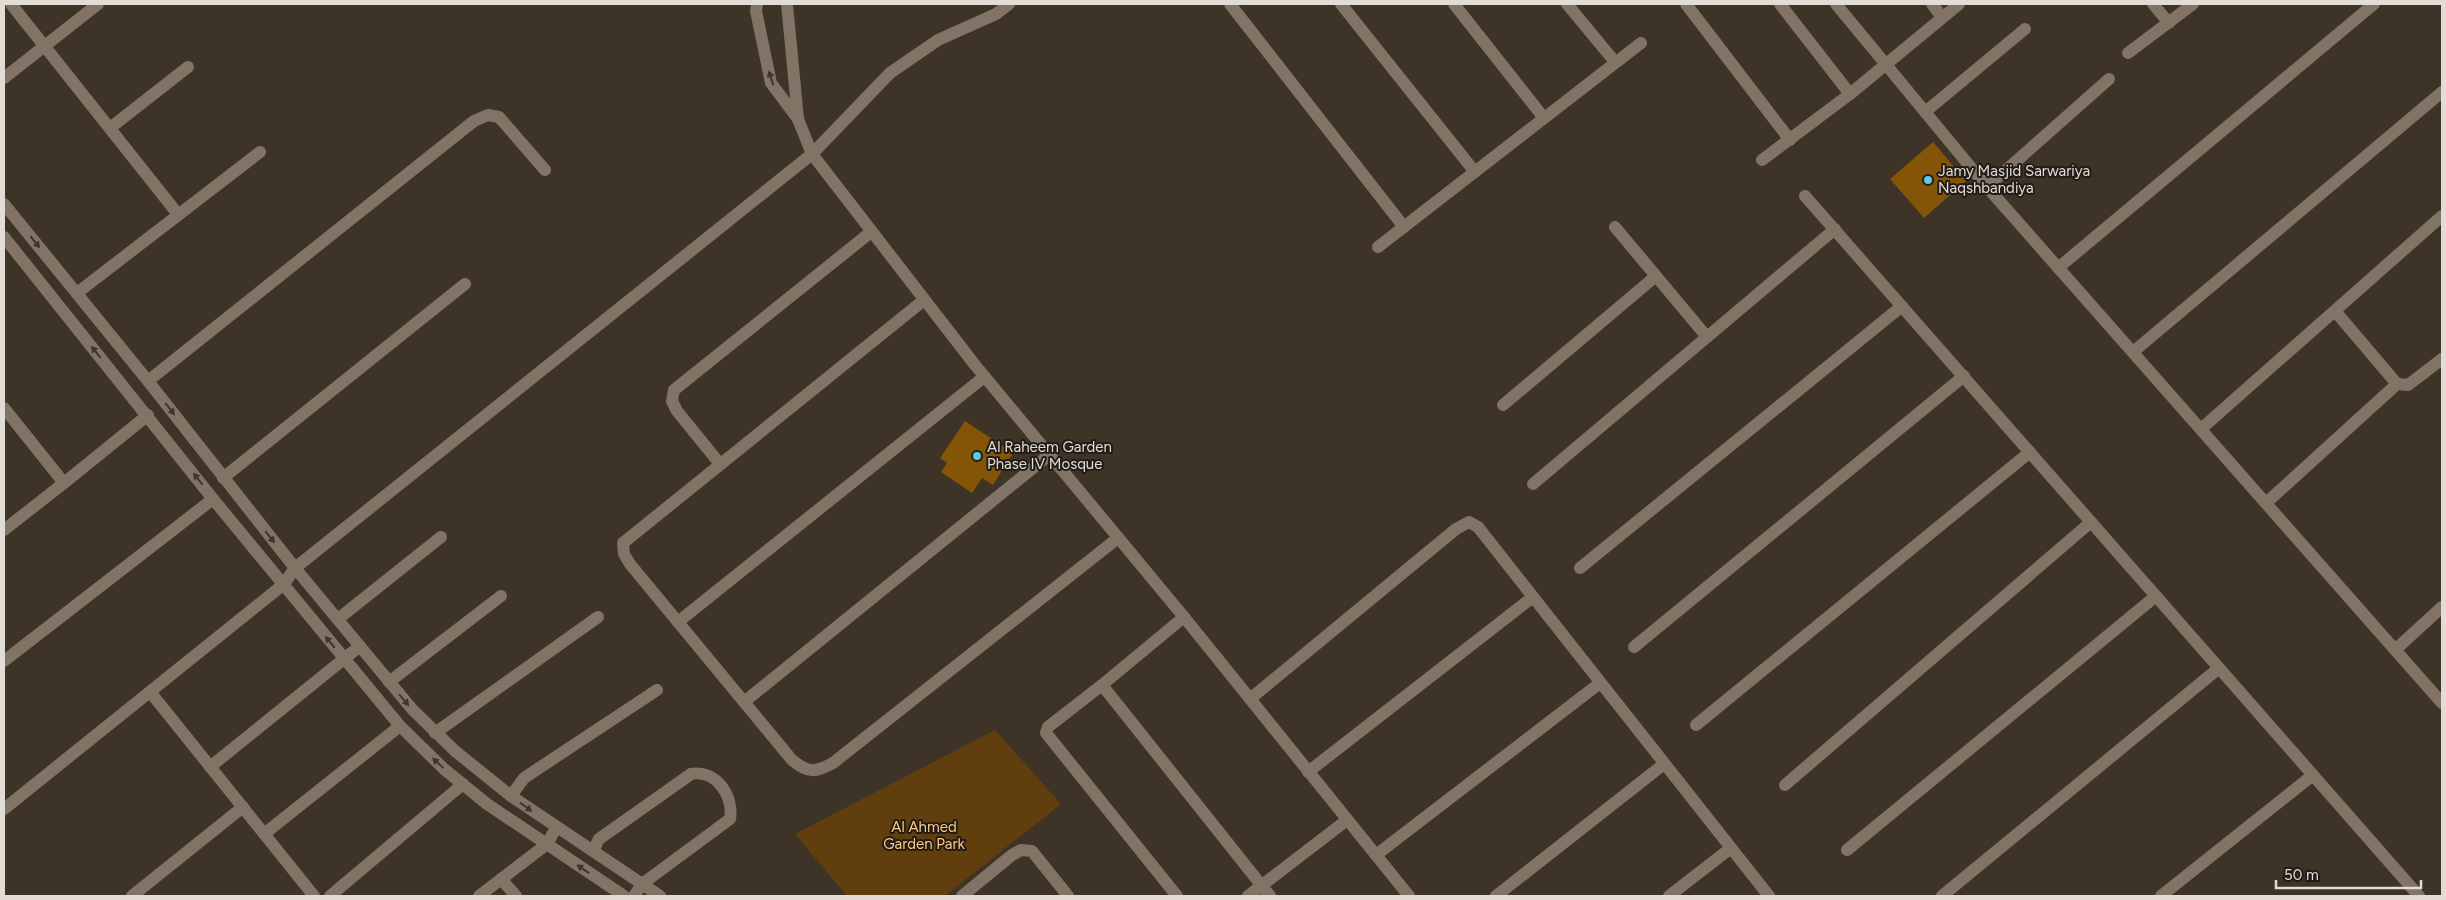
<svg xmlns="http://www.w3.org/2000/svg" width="2446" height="900" font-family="Figtree,sans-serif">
<rect width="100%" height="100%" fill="#3e3327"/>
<!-- green -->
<polygon fill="#603e0e" points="995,730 1061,804 945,896 847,896 795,834"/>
<!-- building -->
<g fill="#845407">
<polygon points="1933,142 1966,181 1924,218 1890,179"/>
<polygon points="965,421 1013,453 993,485 982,478 972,493 941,472 947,463 940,458"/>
</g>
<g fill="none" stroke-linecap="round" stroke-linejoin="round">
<!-- minor -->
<g stroke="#817466" stroke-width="12">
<polyline points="11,4 177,213"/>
<polyline points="757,4 756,11 771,83 798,119 812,154 975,365 1184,617 1409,896"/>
<polyline points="787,4 798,119"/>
<polyline points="1230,4 1404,227"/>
<polyline points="1341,4 1475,172"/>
<polyline points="1454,4 1544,118"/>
<polyline points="1567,4 1615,62"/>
<polyline points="1686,4 1790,140"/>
<polyline points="1780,4 1850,94"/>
<polyline points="1836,4 1987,187 2442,703"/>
<polyline points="1932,4 1942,17"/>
<polyline points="2153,4 2169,23"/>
<polyline points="2128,53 2193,4"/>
<polyline points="4,78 98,4"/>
<polyline points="1925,112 2025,29"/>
<polyline points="110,128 188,67"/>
<polyline points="1762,160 1850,94 1959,4"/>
<polyline points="1987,187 2109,79"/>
<polyline points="1805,196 2419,896"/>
<polyline points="4,204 148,381 295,568 412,709 455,751 511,796 660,896"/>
<polyline points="1615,227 1707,337"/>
<polyline points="4,237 213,499 400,726 444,769 487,804 624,896"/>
<polyline points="1378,247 1641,43"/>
<polyline points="2058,268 2374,4"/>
<polyline points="77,293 260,152"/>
<path d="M 924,300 L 623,543 L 624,554 L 630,564 L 792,760 C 808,773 815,773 833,763 L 1118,538"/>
<polyline points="2335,311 2397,384"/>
<polyline points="2133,352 2442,92"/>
<polyline points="148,381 474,121 488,115 499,117 545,170"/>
<polyline points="1503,405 1656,276"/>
<polyline points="4,408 64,483 148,415"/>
<polyline points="2201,429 2442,216"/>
<polyline points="720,464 677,411 672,401 674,390 871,232"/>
<polyline points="223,478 465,284"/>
<polyline points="1533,484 1835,229"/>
<polyline points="2266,503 2397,384 2408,385 2442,359"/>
<polyline points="4,530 64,483"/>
<polyline points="1580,568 1902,306"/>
<polyline points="1184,617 1102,685 1270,896"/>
<polyline points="338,619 441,537"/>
<polyline points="678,622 984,377"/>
<polyline points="1634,647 1964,376"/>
<polyline points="2395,650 2442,607"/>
<polyline points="4,661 213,499"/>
<polyline points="389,682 501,596"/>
<polyline points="1102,685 1048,727 1046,733 1177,896"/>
<polyline points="151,693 314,896"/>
<polyline points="1250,699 1456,529 1469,522 1478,527 1769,896"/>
<polyline points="744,702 1049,455"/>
<polyline points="1696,725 2030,452"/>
<polyline points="435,733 598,617"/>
<polyline points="210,767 360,646"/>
<polyline points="1308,772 1533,597"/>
<polyline points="1785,785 2091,522"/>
<polyline points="511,796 524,778 657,690"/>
<polyline points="4,809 284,584 295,568 812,154 890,73 938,40 996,14 1009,4"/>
<polyline points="264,834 400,726"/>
<polyline points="1847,850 2156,596"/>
<path d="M 593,851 L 599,839 L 691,774 C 716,769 734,796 730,819 L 642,884 L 634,896"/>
<polyline points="1376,855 1600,683"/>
<polyline points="501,879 516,896"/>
<polyline points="132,896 243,807"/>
<polyline points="330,896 463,784"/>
<polyline points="479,896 547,844 556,828"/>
<polyline points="962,896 1012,855 1021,850 1032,851 1068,896"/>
<polyline points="1248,896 1347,820"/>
<polyline points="1496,896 1664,764"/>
<polyline points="1669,896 1731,848"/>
<polyline points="1942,896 2219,668"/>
<polyline points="2161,896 2313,775"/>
</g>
</g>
<!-- one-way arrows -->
<defs><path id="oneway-solid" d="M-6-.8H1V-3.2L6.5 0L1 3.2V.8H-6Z" transform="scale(1.25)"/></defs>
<g fill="#3e362e">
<use href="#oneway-solid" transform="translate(771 78) rotate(-108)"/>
<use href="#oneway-solid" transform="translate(35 242) rotate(51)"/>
<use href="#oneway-solid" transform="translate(96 352) rotate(-129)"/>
<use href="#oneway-solid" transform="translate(170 409) rotate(52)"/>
<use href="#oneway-solid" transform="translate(198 479) rotate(-128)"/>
<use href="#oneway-solid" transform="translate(270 537) rotate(51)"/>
<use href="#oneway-solid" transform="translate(330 642) rotate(-129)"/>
<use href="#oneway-solid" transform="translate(404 700) rotate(49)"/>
<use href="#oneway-solid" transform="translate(438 763) rotate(-137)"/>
<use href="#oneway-solid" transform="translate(526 807) rotate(36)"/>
<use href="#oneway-solid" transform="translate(583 869) rotate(-146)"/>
</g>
<!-- markers -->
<g fill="#5cc7e7" stroke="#211c16" stroke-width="2">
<circle cx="1928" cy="180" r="5"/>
<circle cx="977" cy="456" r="5"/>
</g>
<g text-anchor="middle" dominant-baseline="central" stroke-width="4" stroke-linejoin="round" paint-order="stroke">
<!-- poi labels -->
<g font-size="15" fill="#e3dcd5" stroke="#211c16" text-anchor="start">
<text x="1938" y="171">Jamy Masjid Sarwariya<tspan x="1938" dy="17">Naqshbandiya</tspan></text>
<text x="987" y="447">Al Raheem Garden<tspan x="987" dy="17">Phase IV Mosque</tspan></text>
</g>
<!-- park labels -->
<g font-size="15" fill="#ffc683" stroke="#211c16">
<text x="924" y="827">Al Ahmed<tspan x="924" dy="17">Garden Park</tspan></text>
</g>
</g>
<!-- border -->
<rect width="2446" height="900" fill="none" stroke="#e3dcd5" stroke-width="10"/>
<!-- scale -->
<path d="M2276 880v8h145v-8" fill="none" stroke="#e3dcd5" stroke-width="2.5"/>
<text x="2284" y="880" font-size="15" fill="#e3dcd5" stroke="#211c16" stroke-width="4" paint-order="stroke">50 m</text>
</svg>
